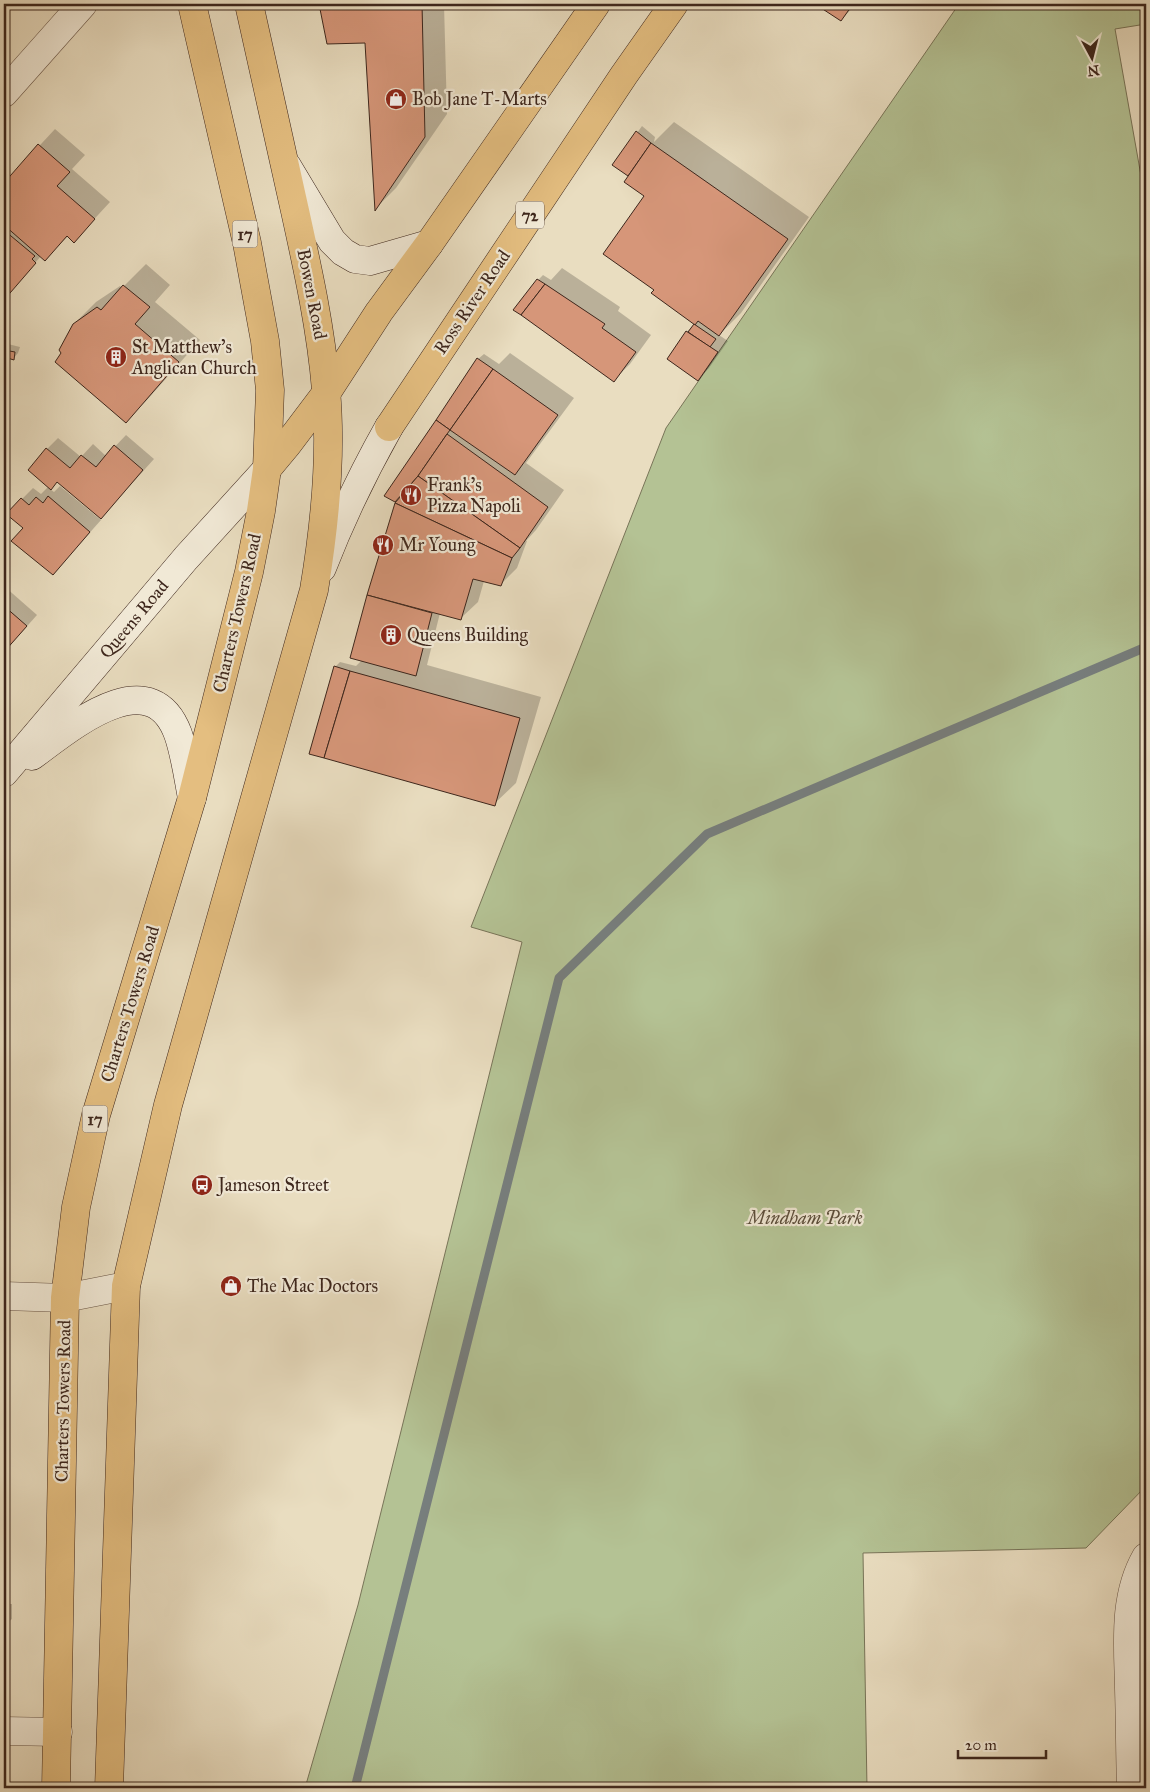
<svg xmlns="http://www.w3.org/2000/svg" width="1150" height="1792" font-family="'IM FELL Great Primer',serif">
<rect width="100%" height="100%" fill="#e9ddc0"/>
<filter id="stains"><feTurbulence type="fractalNoise" baseFrequency=".004" numOctaves="4"/><feColorMatrix values="0 0 0 0 .2 0 0 0 0 .09 0 0 0 0 .02 0 0 0 .5 -.17"/></filter>
<radialGradient id="worn" r=".72"><stop offset=".6" stop-color="#630" stop-opacity="0"/><stop offset="1" stop-color="#630" stop-opacity=".3"/></radialGradient>
<!-- green -->
<polygon fill="#b4c294" stroke="#787458" points="959,4 1146,4 1146,24 1115,29 1146,204 1146,1486 1086,1548 863,1553 867,1788 305,1788 358,1605 522,942 471,927 666,428"/>
<!-- shadow -->
<g fill="#0003">
<polygon points="320,4 444,4 447,114 396,188 376,208 366,42 328,42"/>
<polygon points="817,4 856,4 841,20"/>
<polygon points="674,122 809,217 741,313 719,335 728,341 709,368 698,379 669,358 687,332 695,323 655,289 646,195 629,176 614,165 642,126 655,137 654,142"/>
<polygon points="55,129 85,155 72,169 110,202 74,241 68,236 45,259 41,256 4,299 4,229 7,226 4,223 4,184"/>
<polygon points="146,264 170,285 155,302 200,340 147,400 125,421 63,353 74,324 96,302 120,286 122,288"/>
<polygon points="562,268 620,307 618,311 651,335 630,364 614,380 538,280 543,275 551,280"/>
<polygon points="8,344 20,347 18,353 13,359 4,356 4,349"/>
<polygon points="510,353 574,398 526,463 564,490 536,530 526,541 527,541 517,568 500,585 484,581 478,602 461,618 440,613 427,665 541,697 516,783 494,804 335,667 340,662 356,666 362,660 368,596 397,502 386,495 478,359 484,354 499,364"/>
<polygon points="126,435 154,459 101,518 58,481 50,489 54,492 60,486 101,520 53,574 24,528 22,499 33,488 41,494 49,486 47,449 58,438 81,457 93,444 106,456"/>
<polygon points="4,586 37,615 4,652"/>
<polygon points="4,1409 9,1409 7,1470 4,1474"/>
<polygon points="7,1604 12,1604 12,1619 6,1624 4,1624 4,1607"/>
</g>
<g fill="none" stroke-linecap="round" stroke-linejoin="round">
<!-- stream -->
<polyline stroke="#777e7d" stroke-width="9" points="355,1788 559,978 707,834 1146,647"/>
</g>
<!-- building -->
<g fill="#d69679" stroke="#3d261c">
<polygon points="319,4 422,4 425,137 375,211 365,43 327,44"/>
<polygon points="815,4 853,4 841,21"/>
<polygon points="636,131 651,143 628,176 612,165"/>
<polygon points="651,143 788,239 719,336 698,321 695,325 651,293 654,290 603,254 644,196 624,182"/>
<polygon points="38,144 70,172 57,186 95,219 74,243 67,236 45,261 4,225 4,183"/>
<polygon points="5,231 35,256 32,259 36,263 4,300 4,232"/>
<polygon points="537,279 545,284 521,315 513,310"/>
<polygon points="545,284 605,324 602,328 636,352 614,382 521,315"/>
<polygon points="123,285 150,307 135,324 179,362 126,423 55,362 61,353 59,350 73,324 97,307 101,310"/>
<polygon points="694,324 716,339 710,347 688,332"/>
<polygon points="686,331 718,352 698,381 667,359"/>
<polygon points="4,350 15,352 14,360 4,357"/>
<polygon points="477,358 493,369 450,430 436,420"/>
<polygon points="493,369 558,415 515,475 450,430"/>
<polygon points="436,420 450,430 447,434 418,476 395,502 384,496"/>
<polygon points="447,434 548,507 520,548 418,476"/>
<polygon points="114,445 143,470 101,519 57,482 51,490 28,470 46,448 70,468 81,455 96,467"/>
<polygon points="418,476 520,548 512,558 395,503"/>
<polygon points="48,496 90,532 53,575 11,541 23,528 6,514 21,498 29,505 36,497 43,503"/>
<polygon points="395,503 512,558 501,586 473,579 461,620 367,595"/>
<polygon points="367,595 432,613 416,676 350,658"/>
<polygon points="4,606 27,626 4,652"/>
<polygon points="334,666 350,671 324,758 309,754"/>
<polygon points="350,671 520,718 495,806 324,758"/>
<polygon points="4,1609 8,1609 7,1625 4,1625"/>
</g>
<g fill="none" stroke-linecap="round" stroke-linejoin="round">
<!-- street casing -->
<g stroke="#685445" stroke-width="29">
<g id="street">
<polyline points="4,93 83,4"/>
<polyline points="4,1296 65,1298 126,1286"/>
<polyline points="4,1731 58,1732"/>
<path d="M 1131,1788 C 1130,1755 1130,1722 1129,1688 C 1128,1644 1123,1597 1146,1557"/>
</g>
</g>
<!-- secondary casing -->
<g stroke="#3d261c" stroke-width="29">
<g id="secondary">
<polyline points="287,166 332,241 343,252 355,259 370,261 429,244"/>
<path d="M 322,568 C 341,519 363,473 389,427"/>
<path d="M 32,756 C 69,729 150,659 178,734 C 185,754 188,777 192,798"/>
<polyline points="4,773 186,558 267,469"/>
</g>
</g>
<!-- primary casing -->
<g stroke="#3d261c" stroke-width="29">
<g id="primary">
<polyline points="389,427 624,75 674,4"/>
<polyline points="267,469 287,445 327,392 379,312 429,244 596,4"/>
<polyline points="56,1788 65,1298 76,1207 96,1115 192,798 249,572 261,511 267,469 270,390 265,341 247,243 192,4"/>
<path d="M 109,1788 L 126,1286 L 168,1105 L 314,590 C 325,524 332,456 326,390 C 321,329 308,270 295,211 C 280,142 264,73 249,4"/>
</g>
</g>
<!-- street -->
<use href="#street" stroke="#f1e9d6" stroke-width="28"/>
<!-- secondary -->
<use href="#secondary" stroke="#f1e9d6" stroke-width="28"/>
<!-- primary -->
<use href="#primary" stroke="#e4be80" stroke-width="28"/>
</g>
<!-- icons -->
<defs>
<g id="shop-disc" transform="scale(1.125)"><circle r="9.5" fill="#8f2418" stroke="#f1e9d6"/><path d="M-5-2.5h2.3a2.7 3.5 0 0 1 5.4 0H5L5.5 6h-11ZM-1.5-2.5h3a1.5 2.3 0 0 0-3 0Z" fill="#fff"/></g>
<g id="building-disc" transform="scale(1.125)"><circle r="9.5" fill="#8f2418" stroke="#f1e9d6"/><path d="M-4-6H4V6H1V3H-1V6H-4ZM-2.5-4.3h1.7v1.8h-1.7ZM.8-4.3h1.7v1.8H.8ZM-2.5-1h1.7V.8h-1.7ZM.8-1h1.7V.8H.8Z" fill="#fff"/></g>
<g id="restaurant-disc" transform="scale(1.125)"><circle r="9.5" fill="#8f2418" stroke="#f1e9d6"/><path d="M-5-6h1v4h1v-4h1v4h1v-4h1v5L-1.5 .5V6h-2V.5L-5-1ZM5-6V6H3V1.5H1.5Q1.5-4 5-6Z" fill="#fff"/></g>
<g id="bus-disc" transform="scale(1.125)"><circle r="9.5" fill="#8f2418" stroke="#f1e9d6"/><path d="M-5-6H5V4H4V6H2V4H-2V6H-4V4H-5ZM-3.5-4V0h7V-4ZM-3.5 1.2v1.5H-2V1.2ZM2 1.2v1.5H3.5V1.2Z" fill="#fff"/></g>
</defs>
<g fill-rule="evenodd">
<use href="#shop-disc" x="396" y="99"/>
<use href="#building-disc" x="116" y="357"/>
<use href="#restaurant-disc" x="411" y="495"/>
<use href="#restaurant-disc" x="383" y="545"/>
<use href="#building-disc" x="391" y="635"/>
<use href="#bus-disc" x="202" y="1185"/>
<use href="#shop-disc" x="231" y="1286"/>
</g>
<g text-anchor="middle" dominant-baseline="central" stroke-width="4.5" stroke-linejoin="round" paint-order="stroke">
<!-- shield labels -->
<g fill="#f1e9d6" stroke="#736054" stroke-width="1">
<rect x="516" y="201.5" width="28" height="27" rx="4"/>
<rect x="232.5" y="220.5" width="25" height="27" rx="4"/>
<rect x="82.5" y="1105.5" width="25" height="27" rx="4"/>
</g>
<g font-size="16" font-weight="bold" fill="#3d261c">
<text x="530" y="215">72</text>
<text x="245" y="234">17</text>
<text x="95" y="1119">17</text>
</g>
<!-- poi labels -->
<g font-size="18" fill="#3d261c" stroke="#f1e9d6" text-anchor="start">
<text x="412" y="99">Bob Jane T-Marts</text>
<text x="132" y="347">St Matthew's<tspan x="132" dy="21">Anglican Church</tspan></text>
<text x="427" y="485">Frank's<tspan x="427" dy="21">Pizza Napoli</tspan></text>
<text x="399" y="545">Mr Young</text>
<text x="407" y="635">Queens Building</text>
<text x="218" y="1185">Jameson Street</text>
<text x="247" y="1286">The Mac Doctors</text>
</g>
<!-- street labels -->
<g font-size="18" fill="#3d261c" stroke="#f1e9d6">
<text transform="translate(312 294) rotate(79)">Bowen Road</text>
<text transform="translate(472 302) rotate(-56)">Ross River Road</text>
<text transform="translate(237 613) rotate(-77)">Charters Towers Road</text>
<text transform="translate(134 619) rotate(-50)">Queens Road</text>
<text transform="translate(130 1004) rotate(-73)">Charters Towers Road</text>
<text transform="translate(63 1401) rotate(-89)">Charters Towers Road</text>
</g>
<!-- park labels -->
<g font-size="18" font-style="italic" fill="#5b4d3a" stroke="#f1e9d6">
<text x="805" y="1218">Mindham Park</text>
</g>
</g>
<!-- margin -->
<rect width="1150" height="1792" fill="none" stroke="#e9ddc0" stroke-width="20"/>
<rect x="5" y="5" width="1140" height="1782" fill="none" stroke="#3d261c" stroke-width="2.5"/>
<rect x="10" y="10" width="1130" height="1772" fill="none" stroke="#3d261c"/>
<!-- north arrow -->
<g transform="translate(1092 58) rotate(173)" stroke="#f1e9d6" stroke-width="4" paint-order="stroke">
<path d="M0-4L9 19L0 12L-9 19Z" fill="#3d261c"/>
<text y="-8" font-size="14" font-weight="bold" text-anchor="middle" fill="#3d261c">N</text>
</g>
<!-- scale -->
<path d="M958 1750v8h88v-8" fill="none" stroke="#3d261c" stroke-width="2.5"/>
<text x="965" y="1750" font-size="15" fill="#3d261c" stroke="#f1e9d6" stroke-width="4" paint-order="stroke">20 m</text>
<rect width="100%" height="100%" filter="url(#stains)"/>
<rect width="100%" height="100%" fill="url(#worn)"/>
</svg>
